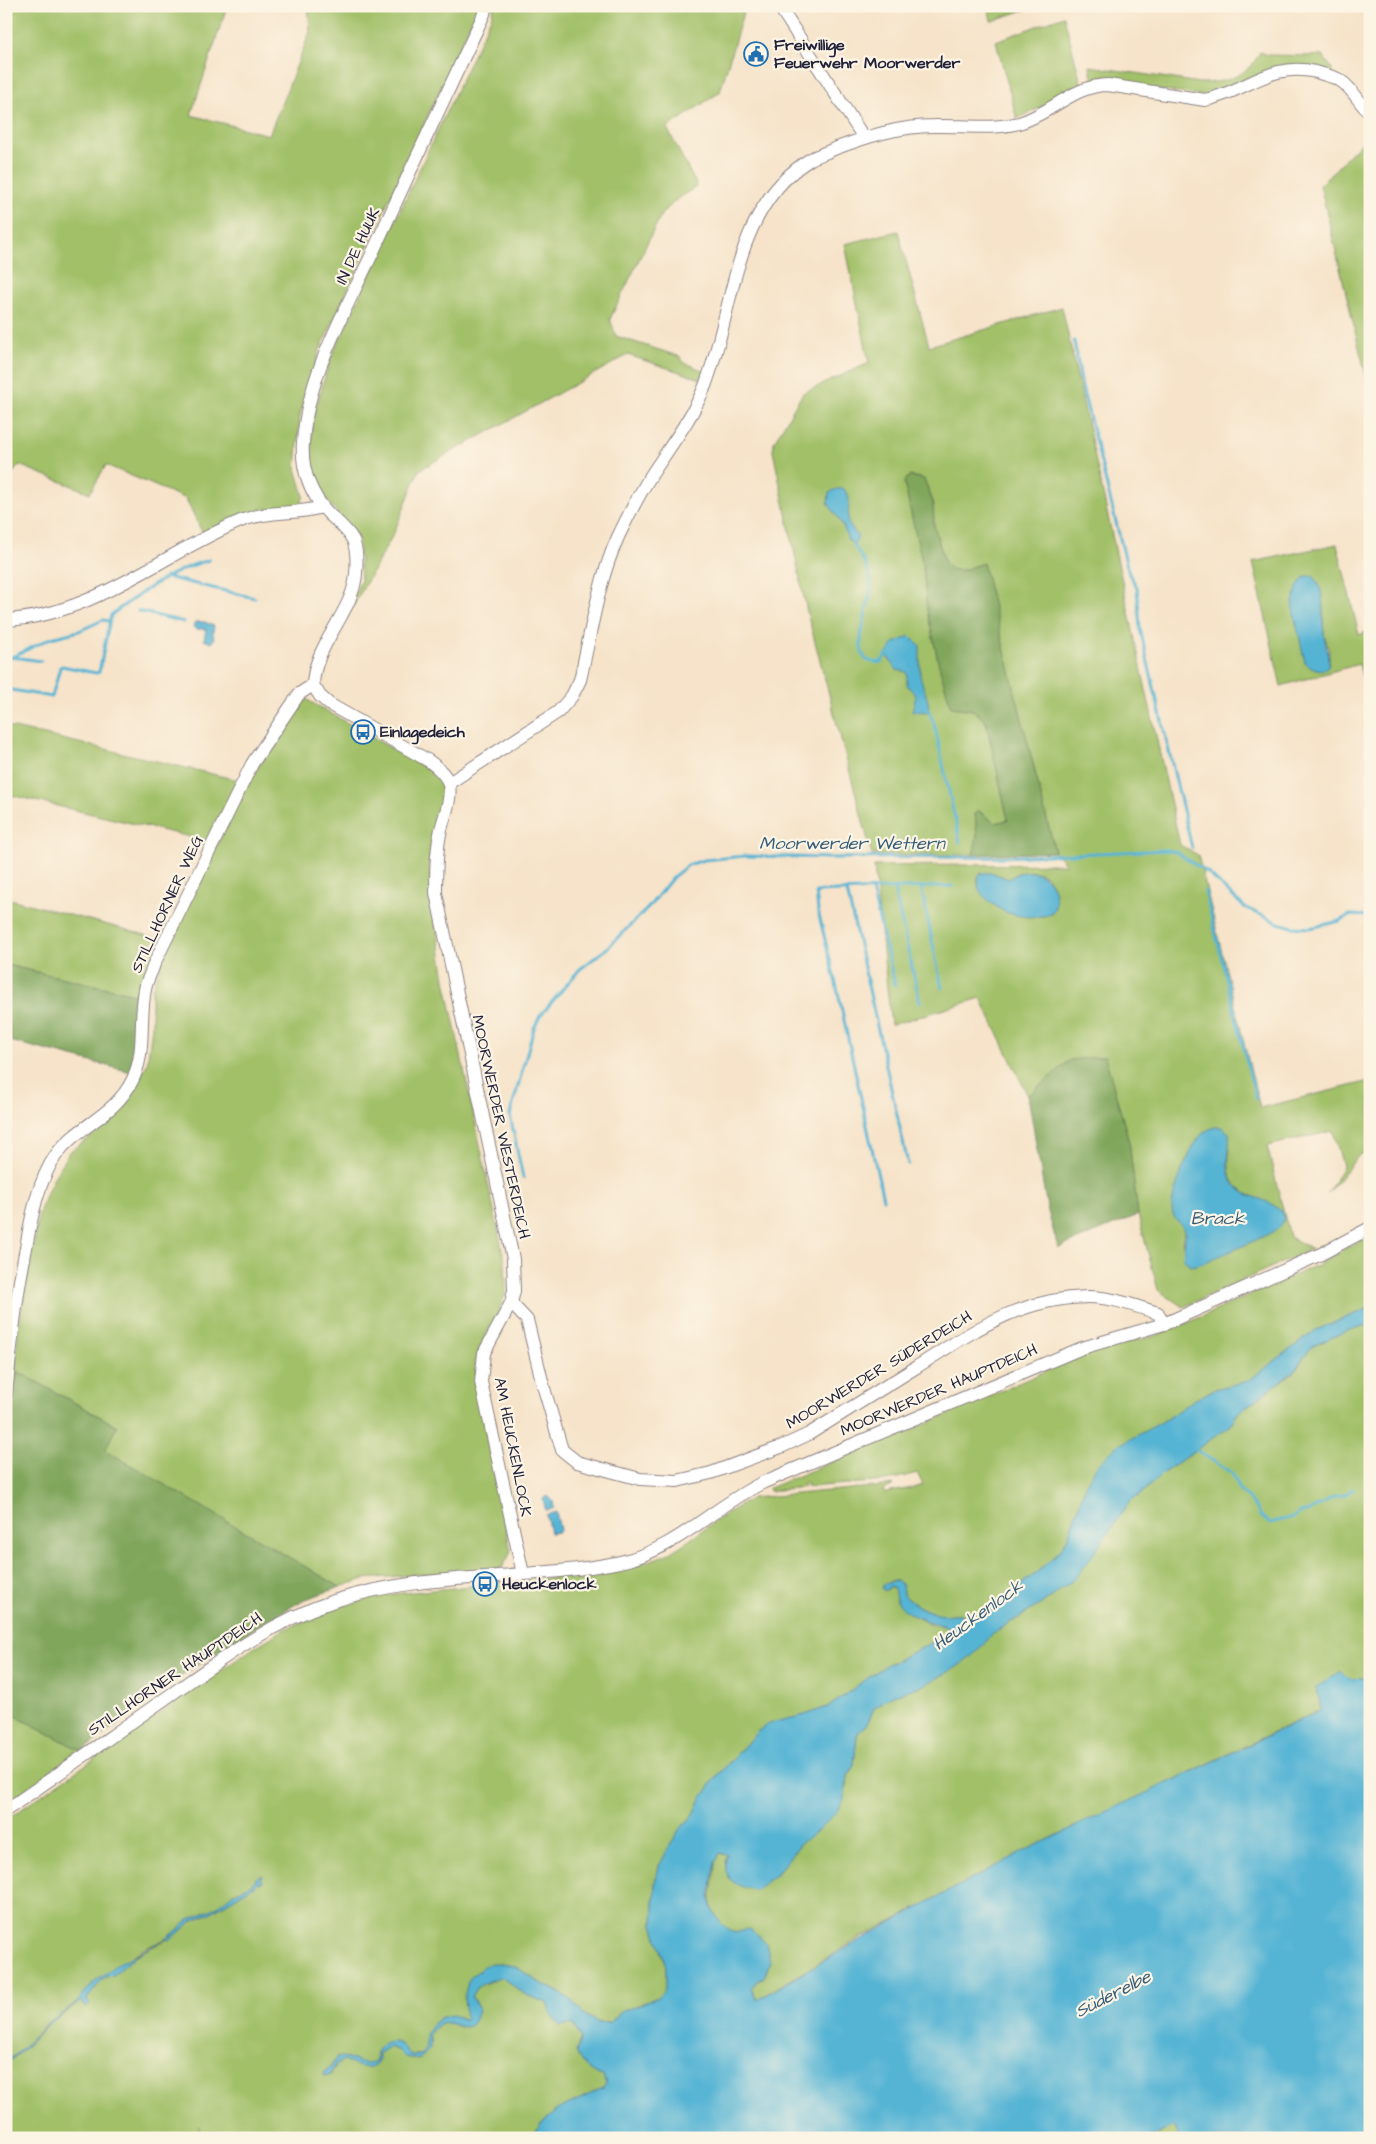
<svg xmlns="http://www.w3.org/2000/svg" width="1376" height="2144" font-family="'Architects Daughter',sans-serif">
<rect width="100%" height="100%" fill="#fcf5e5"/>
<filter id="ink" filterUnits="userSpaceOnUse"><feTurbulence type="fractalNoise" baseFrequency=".02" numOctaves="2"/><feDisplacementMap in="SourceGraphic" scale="10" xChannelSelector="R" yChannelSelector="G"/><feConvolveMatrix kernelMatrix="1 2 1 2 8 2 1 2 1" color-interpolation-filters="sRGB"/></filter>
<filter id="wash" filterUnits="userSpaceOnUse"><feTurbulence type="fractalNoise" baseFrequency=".0096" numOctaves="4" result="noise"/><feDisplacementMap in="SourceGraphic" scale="20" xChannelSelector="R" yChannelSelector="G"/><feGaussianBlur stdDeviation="1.12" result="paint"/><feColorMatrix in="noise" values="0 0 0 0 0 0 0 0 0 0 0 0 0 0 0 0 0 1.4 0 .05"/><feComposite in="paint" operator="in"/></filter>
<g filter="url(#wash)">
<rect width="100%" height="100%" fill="#f6e3c9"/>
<!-- green -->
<g fill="#a1c067" stroke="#627151" fill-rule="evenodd">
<polygon points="6,6 227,6 191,115 269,135 310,32 308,6 477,6 476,11 319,352 300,415 296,469 304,496 300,505 260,510 202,532 186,499 106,465 90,493 19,465 6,482"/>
<polygon points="493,6 745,6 720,92 667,128 697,186 675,201 661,215 610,319 616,336 681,357 683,362 704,371 701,379 628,355 419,470 394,533 327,653 361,580 358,538 325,498 310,468 313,417 331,357 492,15"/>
<polygon points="988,6 1036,6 991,21"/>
<polygon points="1064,16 1082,87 1017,119 996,41"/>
<path d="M 1260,52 L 1268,55 L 1323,56 L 1332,69 L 1331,74 L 1305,67 L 1205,96 L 1093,82 L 1090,66 L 1200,83 C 1225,83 1249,76 1260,52 Z"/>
<polygon points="1370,134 1370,393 1320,185"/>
<path d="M 898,231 L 929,346 L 1062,307 L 1180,845 L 1198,855 L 1260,1108 L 1370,1081 L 1370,1151 L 1359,1155 L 1328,1193 L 1343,1166 L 1333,1131 L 1267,1146 L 1290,1237 L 1312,1249 L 1183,1307 L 1158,1290 L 1138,1215 L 1129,1141 L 1070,1060 L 1028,1096 L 981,998 L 891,1025 L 874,866 L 1066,864 L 1055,852 L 983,564 L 963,570 L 952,570 L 945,563 L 934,526 L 933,502 L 924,479 L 910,476 L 904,482 L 923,566 L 927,610 L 939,665 L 951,707 L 973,710 L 986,721 L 1008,820 L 995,823 L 979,811 L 975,813 L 977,837 L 973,855 L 872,855 L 807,612 L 773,451 L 774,442 L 803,393 L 869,363 L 845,244 ZM 1034,872 L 1041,873 L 1047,877 L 1053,887 L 1055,907 L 1051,914 L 1044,916 L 1009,913 L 978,887 L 978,878 L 1009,879 L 1017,873 ZM 1202,1135 L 1230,1148 C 1222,1198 1251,1190 1282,1212 L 1283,1222 L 1183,1245 C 1187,1228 1176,1200 1179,1182 C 1181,1165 1194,1149 1202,1135 Z"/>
<path d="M 1337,544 L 1359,635 L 1370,630 L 1370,707 L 1359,664 L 1281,686 L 1253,562 ZM 1322,595 L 1324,635 L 1329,650 L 1329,665 L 1305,662 L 1297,623 Z"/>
<polygon points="304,698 434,773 440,781 443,794 429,863 431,893 446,985 505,1263 506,1292 497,1316 484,1338 476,1363 476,1383 511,1552 502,1568 364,1579 340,1587 104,1450 117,1426 15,1370 19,1324 39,1213 52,1181 69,1152 106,1126 133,1094 147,1064 152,1028 152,990 164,954 248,782"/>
<polygon points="6,726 238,780 208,841 6,794"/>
<polygon points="6,898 161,939 139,995 6,965"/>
<path d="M 1370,1237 L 1370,1308 L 1316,1330 L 1248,1381 L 1215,1389 L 1192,1401 L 1162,1422 L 1117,1447 L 1096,1467 L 1087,1482 L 1068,1537 L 1060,1551 L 1035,1574 L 973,1621 L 968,1620 C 960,1609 949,1617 938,1614 C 926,1611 912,1604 903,1594 L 902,1584 L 896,1581 L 890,1581 L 887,1590 L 890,1587 L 895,1590 L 896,1600 C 907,1611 918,1620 933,1624 C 939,1625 945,1626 952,1629 L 952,1632 L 880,1669 L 830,1706 L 805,1715 L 769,1724 L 757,1732 L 717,1776 L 701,1799 L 693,1816 L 680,1828 L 659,1866 L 655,1884 L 653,1924 L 666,1966 L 666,1982 L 664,1991 L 658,1997 L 621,2012 L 609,2023 L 599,2023 L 583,2014 L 559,1992 L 535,1980 L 515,1966 L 492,1963 L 472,1976 L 468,1982 L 464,1998 L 467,2020 C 439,2008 428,2023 426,2048 L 421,2055 L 411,2055 C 406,2053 407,2050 403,2046 C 394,2039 381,2044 376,2052 L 376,2061 C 354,2071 347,2045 332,2065 C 329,2069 326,2070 324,2074 L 324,2076 L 331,2075 L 337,2063 L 344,2060 C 354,2066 374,2073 379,2058 L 378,2054 L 389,2047 L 400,2051 L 405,2057 L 420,2059 L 431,2043 L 429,2034 C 442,2019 442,2021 460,2027 L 478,2008 L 471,1997 L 476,1987 L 501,1977 L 526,1995 L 547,2003 L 551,2014 L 560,2025 L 573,2024 L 581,2038 L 576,2051 L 603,2076 L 606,2084 L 603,2088 L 557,2110 L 543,2122 L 530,2138 L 244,2138 L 246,2131 L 243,2138 L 198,2138 L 199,2126 L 197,2138 L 6,2138 L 6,2063 C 24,2052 34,2036 50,2023 C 60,2015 73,2010 81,1999 L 86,2007 L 87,1999 L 103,1978 L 115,1974 L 136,1955 L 167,1939 L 170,1940 L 192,1921 L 210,1913 L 254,1886 L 261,1876 L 258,1876 L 252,1884 L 231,1895 L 226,1901 L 202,1915 L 190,1919 L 168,1938 L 143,1949 L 95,1981 L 72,2007 L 50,2021 L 14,2056 L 6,2060 L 6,1820 L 255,1647 L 283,1630 L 334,1608 L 384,1595 L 598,1573 L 640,1564 L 665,1555 L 684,1544 L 722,1516 L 752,1498 L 894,1485 L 883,1490 L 885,1494 C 898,1489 910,1490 923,1485 L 917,1473 L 886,1481 L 807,1487 L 807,1483 L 803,1484 L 804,1487 L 770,1491 L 769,1488 L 958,1410 L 1075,1358 L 1099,1349 L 1154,1336 L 1176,1328 L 1317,1265 L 1353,1244 Z"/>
<path d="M 1370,1324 L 1370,1680 L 1367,1678 L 1351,1679 L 1317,1687 L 1321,1710 L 1037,1845 L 860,1938 L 757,2000 L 751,1988 L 757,1981 L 764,1977 C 775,1954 766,1949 752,1930 C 744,1929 737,1935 730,1931 C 706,1915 710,1899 714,1875 C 715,1867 714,1860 719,1853 L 727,1855 L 725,1862 L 729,1879 L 741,1886 L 776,1874 L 801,1843 L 819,1830 L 847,1788 L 848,1776 L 854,1764 L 857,1735 L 860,1730 L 867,1724 L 874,1708 L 891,1696 L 923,1685 L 954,1669 L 996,1631 L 1048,1600 L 1074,1579 L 1084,1566 L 1131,1500 L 1140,1495 L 1163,1473 L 1230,1426 L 1236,1415 L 1296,1370 L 1311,1347 L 1346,1331 Z"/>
<polygon points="6,1711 82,1751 6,1804"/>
<polygon points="1174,2126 1180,2138 1152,2138"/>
</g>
<!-- forest -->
<g fill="#80a65c" stroke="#51644c">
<polygon points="909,476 924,479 933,502 934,526 945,563 952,570 963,570 983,563 1055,852 973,855 977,837 975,813 979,811 995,823 1008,820 986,722 973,710 951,707 939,665 927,610 923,566 904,482"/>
<polygon points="6,965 139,995 131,1072 6,1040"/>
<polygon points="1105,1056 1129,1141 1138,1215 1058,1248 1047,1208 1028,1096 1070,1060"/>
<polygon points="15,1370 117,1426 105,1450 340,1587 303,1600 248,1632 176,1680 82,1751 6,1711 6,1471"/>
</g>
<!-- water -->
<g fill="#55b4d4" stroke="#3c6b88">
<polygon points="836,489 844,489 849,497 848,523 858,537 854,545 848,540 843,526 828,503 829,493"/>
<path d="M 1305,576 L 1313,576 C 1327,590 1321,615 1324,633 C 1325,644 1329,653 1329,665 L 1323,670 L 1311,668 L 1305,662 L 1292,605 L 1298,585 Z"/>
<polygon points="195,622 205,622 214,626 213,633 214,639 211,643 204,640 206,629 195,629 193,626"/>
<polygon points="910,636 920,646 920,676 928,701 929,712 912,711 916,696 907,685 907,672 897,670 886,655 894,643"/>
<path d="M 981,873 L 993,873 L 1009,879 C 1013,877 1015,874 1019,873 C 1044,866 1061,887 1054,910 C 1045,920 1020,917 1008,913 C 997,909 986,899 979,891 L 978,877 Z"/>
<path d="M 1215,1127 L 1222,1127 L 1229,1133 C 1231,1147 1225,1162 1230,1176 C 1238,1202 1274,1194 1284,1217 C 1283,1221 1282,1225 1279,1228 C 1272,1234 1201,1265 1192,1266 L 1184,1260 C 1182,1250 1187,1239 1184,1230 C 1181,1222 1173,1220 1172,1210 C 1171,1192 1190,1148 1202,1134 C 1206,1130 1210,1129 1215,1127 Z"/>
<path d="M 1370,1308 L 1370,1324 L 1346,1331 L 1311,1347 L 1296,1369 L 1236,1415 L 1230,1426 L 1163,1473 L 1140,1495 L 1131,1500 L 1085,1566 L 1074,1579 L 1048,1600 L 996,1631 L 970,1658 L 954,1669 L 924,1685 L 891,1696 L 874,1708 L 867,1724 L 860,1730 L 857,1735 L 854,1764 L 848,1776 L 844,1799 L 837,1811 L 819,1830 L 801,1843 L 776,1874 L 756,1890 C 734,1887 721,1878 727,1855 L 720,1853 L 715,1862 L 710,1893 L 711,1907 L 720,1922 L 730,1931 L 736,1933 L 747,1929 L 752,1930 L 766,1943 L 770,1962 L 764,1977 L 757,1981 L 751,1988 L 757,2000 C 848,1946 940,1894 1035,1846 C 1129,1799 1227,1757 1321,1710 L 1317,1687 L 1341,1671 L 1351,1679 L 1368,1678 L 1370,1680 L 1370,2138 L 1180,2138 L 1174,2126 L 1152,2138 L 530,2138 L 543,2122 L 557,2110 L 603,2088 L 606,2084 L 603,2076 C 589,2074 581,2063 576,2052 L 581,2038 L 573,2024 L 560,2026 L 551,2014 L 547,2003 L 526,1995 L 501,1977 C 488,1981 476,1984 471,1997 L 478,2008 C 473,2042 453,2019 441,2023 C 436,2024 433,2030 429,2034 L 430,2049 L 420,2059 L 405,2057 L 399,2051 L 389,2047 L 378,2054 L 379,2058 C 374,2074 354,2066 344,2060 L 337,2063 L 329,2076 L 324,2076 L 325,2071 L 331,2067 L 336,2058 C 350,2054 361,2068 376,2061 L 376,2052 C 381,2043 394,2038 403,2046 C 407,2049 406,2053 411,2055 L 421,2055 L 426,2048 L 426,2035 L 431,2025 L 440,2018 L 452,2015 L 466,2020 L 464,1998 L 468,1982 L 471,1976 L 491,1963 L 515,1966 L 535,1980 L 569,1998 L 583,2014 L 599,2023 L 609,2023 L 621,2012 L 658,1997 L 664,1991 L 666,1982 L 666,1966 L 653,1924 L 655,1884 L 659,1866 L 680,1828 L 693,1816 L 701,1799 L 717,1776 L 757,1732 L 769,1723 L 805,1715 L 830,1706 L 880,1669 L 952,1632 L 952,1629 C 934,1621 909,1620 898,1602 C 894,1597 896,1592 893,1588 L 890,1587 L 884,1591 L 882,1588 L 884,1584 L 896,1581 L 902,1584 L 903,1594 C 912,1604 926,1611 938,1614 C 950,1617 960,1609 968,1620 L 973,1621 L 1035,1574 L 1060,1551 L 1068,1537 L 1087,1482 L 1096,1467 L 1117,1446 L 1162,1422 L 1192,1401 L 1215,1389 L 1248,1381 L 1316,1330 Z"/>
<polygon points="548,1496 553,1501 554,1508 546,1511 543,1499"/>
<polygon points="556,1512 560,1530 559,1532 550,1533 546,1515"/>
<path d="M 262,1875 L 260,1879 L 263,1881 L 262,1883 L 258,1882 L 254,1886 L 210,1913 L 192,1921 L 170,1940 L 167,1939 L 136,1955 L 115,1974 L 103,1978 L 87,1999 L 90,2004 L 87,2007 L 81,2000 C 72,2010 60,2015 50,2023 C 34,2036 24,2052 6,2063 L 6,2060 L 14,2056 L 50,2021 L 72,2007 L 95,1981 L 121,1962 L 168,1938 L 190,1919 L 217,1907 L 231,1895 L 252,1884 L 258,1876 Z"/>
</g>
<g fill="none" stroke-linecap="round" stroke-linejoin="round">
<!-- stream -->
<g stroke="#55b4d4" stroke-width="3">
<polyline points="1074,341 1082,387 1129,574 1137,587 1140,629 1192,848"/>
<path d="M 854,545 C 861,557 870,569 871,584 C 873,601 841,668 881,662 L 886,655 L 890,654"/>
<polyline points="166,577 255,598"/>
<polyline points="138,611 184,622"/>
<polyline points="6,656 41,661"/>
<polyline points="12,657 51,638 79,631 103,620 108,621"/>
<path d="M 6,689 L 52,697 L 60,667 L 62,666 L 96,673 L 99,672 L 111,615 C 142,592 171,570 209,560"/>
<polyline points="928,709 934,723 960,842"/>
<polyline points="921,887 942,988"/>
<polyline points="894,889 920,1002"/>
<polyline points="872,890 895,985"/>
<polyline points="847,891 908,1164"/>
<polyline points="1205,891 1256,1099"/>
<polyline points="523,1178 510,1115 534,1028 540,1016 580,969 604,951 648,908 673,877 688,865 704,860 745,856 829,858 1000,857 1168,850 1176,852 1208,873 1244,907 1278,923 1293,927 1310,928 1340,921 1350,915 1370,916"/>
<polyline points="883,1199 837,988 818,911 816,892 952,886"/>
<polyline points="1196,1450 1232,1473 1241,1492 1256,1507 1260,1516 1270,1523 1293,1517 1301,1512 1308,1512 1333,1497 1344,1495 1353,1489"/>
</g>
</g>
</g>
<g filter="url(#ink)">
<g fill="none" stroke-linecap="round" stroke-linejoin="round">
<!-- minor casing -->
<g stroke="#8c8282" stroke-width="14">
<g id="minor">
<polyline points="779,6 864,138"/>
<path d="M 6,620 C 94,616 164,552 243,520 C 269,510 296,515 322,507"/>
<path d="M 313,685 L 320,696 L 329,704 L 429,761 C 437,767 447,775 449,785 C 452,801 443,818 440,834 C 436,854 436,873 436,893 L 513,1259 L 514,1291 L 511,1303 L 484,1353 L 481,1382 L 523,1574"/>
<path d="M 313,685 C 314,644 354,612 356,573 C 357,562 357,550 353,540 C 348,530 338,522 330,515 C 311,496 301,470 303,443 C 307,377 343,315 371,256 C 408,175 446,95 484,14 L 485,6"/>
<path d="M 449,783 L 558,712 L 572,696 L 580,680 C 591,633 598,581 618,537 C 628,516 639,494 652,474 C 671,445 692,418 705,386 C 735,308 732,209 809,160 C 817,155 826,153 834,149 C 866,137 899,126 934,126 C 961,125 992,130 1019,123 C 1051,114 1073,85 1108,85 L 1205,100 C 1246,92 1270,61 1316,72 C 1324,75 1334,76 1341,81 C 1353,89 1359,103 1370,113"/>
<path d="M 511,1303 L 527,1320 L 543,1385 L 562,1450 L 577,1462 L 640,1479 L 677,1481 L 711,1473 L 781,1447 L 809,1434 C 844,1412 880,1390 915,1368 C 972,1332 1018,1298 1088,1297 C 1112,1297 1135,1306 1158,1313 L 1164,1324"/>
<path d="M 6,1394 C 11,1345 16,1297 26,1248 C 31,1218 38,1181 56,1155 C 77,1125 115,1117 133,1079 C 147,1049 138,1016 146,985 C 148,978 152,971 154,964 L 252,764 L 299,694 L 313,685"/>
<path d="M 6,1810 C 60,1773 113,1735 166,1698 C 219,1661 269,1623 331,1602 C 424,1570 525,1582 620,1562 C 676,1550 714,1506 764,1482 L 1082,1348 L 1164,1324 L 1321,1254 L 1370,1228"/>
</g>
</g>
<!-- minor -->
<use href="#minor" stroke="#fff" stroke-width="12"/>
</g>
</g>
<!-- icons -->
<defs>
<g id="civic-ring" transform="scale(1.25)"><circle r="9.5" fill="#fcf5e5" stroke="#1f6fb2" stroke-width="1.5"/><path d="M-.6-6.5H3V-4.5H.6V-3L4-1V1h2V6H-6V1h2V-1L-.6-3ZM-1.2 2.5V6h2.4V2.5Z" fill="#1f6fb2"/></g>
<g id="bus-ring" transform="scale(1.25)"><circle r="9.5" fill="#fcf5e5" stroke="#1f6fb2" stroke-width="1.5"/><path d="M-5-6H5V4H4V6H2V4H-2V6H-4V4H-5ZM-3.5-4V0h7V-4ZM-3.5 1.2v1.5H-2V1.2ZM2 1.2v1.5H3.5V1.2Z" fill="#1f6fb2"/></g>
</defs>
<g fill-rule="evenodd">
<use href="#civic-ring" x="756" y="54"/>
<use href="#bus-ring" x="363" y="732"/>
<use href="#bus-ring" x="485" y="1584"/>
</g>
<g text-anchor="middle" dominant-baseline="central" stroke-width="4.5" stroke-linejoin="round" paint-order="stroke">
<!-- poi labels -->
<g font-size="16" font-weight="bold" fill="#22223b" stroke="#fcf5e5" text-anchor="start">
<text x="774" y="45">Freiwillige<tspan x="774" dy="18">Feuerwehr Moorwerder</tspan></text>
<text x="380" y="732">Einlagedeich</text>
<text x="502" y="1584">Heuckenlock</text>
</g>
<!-- street labels -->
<g font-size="16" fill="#22223b" stroke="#fcf5e5">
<text transform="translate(358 246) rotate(-65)">IN DE HUUK</text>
<text transform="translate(167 904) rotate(-65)">STILLHORNER WEG</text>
<text transform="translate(501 1127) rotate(78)">MOORWERDER WESTERDEICH</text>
<text transform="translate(879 1370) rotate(-31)">MOORWERDER SÜDERDEICH</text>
<text transform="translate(939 1390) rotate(-23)">MOORWERDER HAUPTDEICH</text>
<text transform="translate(513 1447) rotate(79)">AM HEUCKENLOCK</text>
<text transform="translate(175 1674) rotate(-34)">STILLHORNER HAUPTDEICH</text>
</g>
<!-- water labels -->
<g font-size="18" font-style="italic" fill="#365c78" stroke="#fcf5e5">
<text x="852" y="843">Moorwerder Wettern</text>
<text x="1218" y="1218">Brack</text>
<text transform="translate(978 1615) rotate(-36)">Heuckenlock</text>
<text transform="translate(1113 1994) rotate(-27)">Süderelbe</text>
</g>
</g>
<!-- margin -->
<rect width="1376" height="2144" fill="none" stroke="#fcf5e5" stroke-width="25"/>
</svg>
